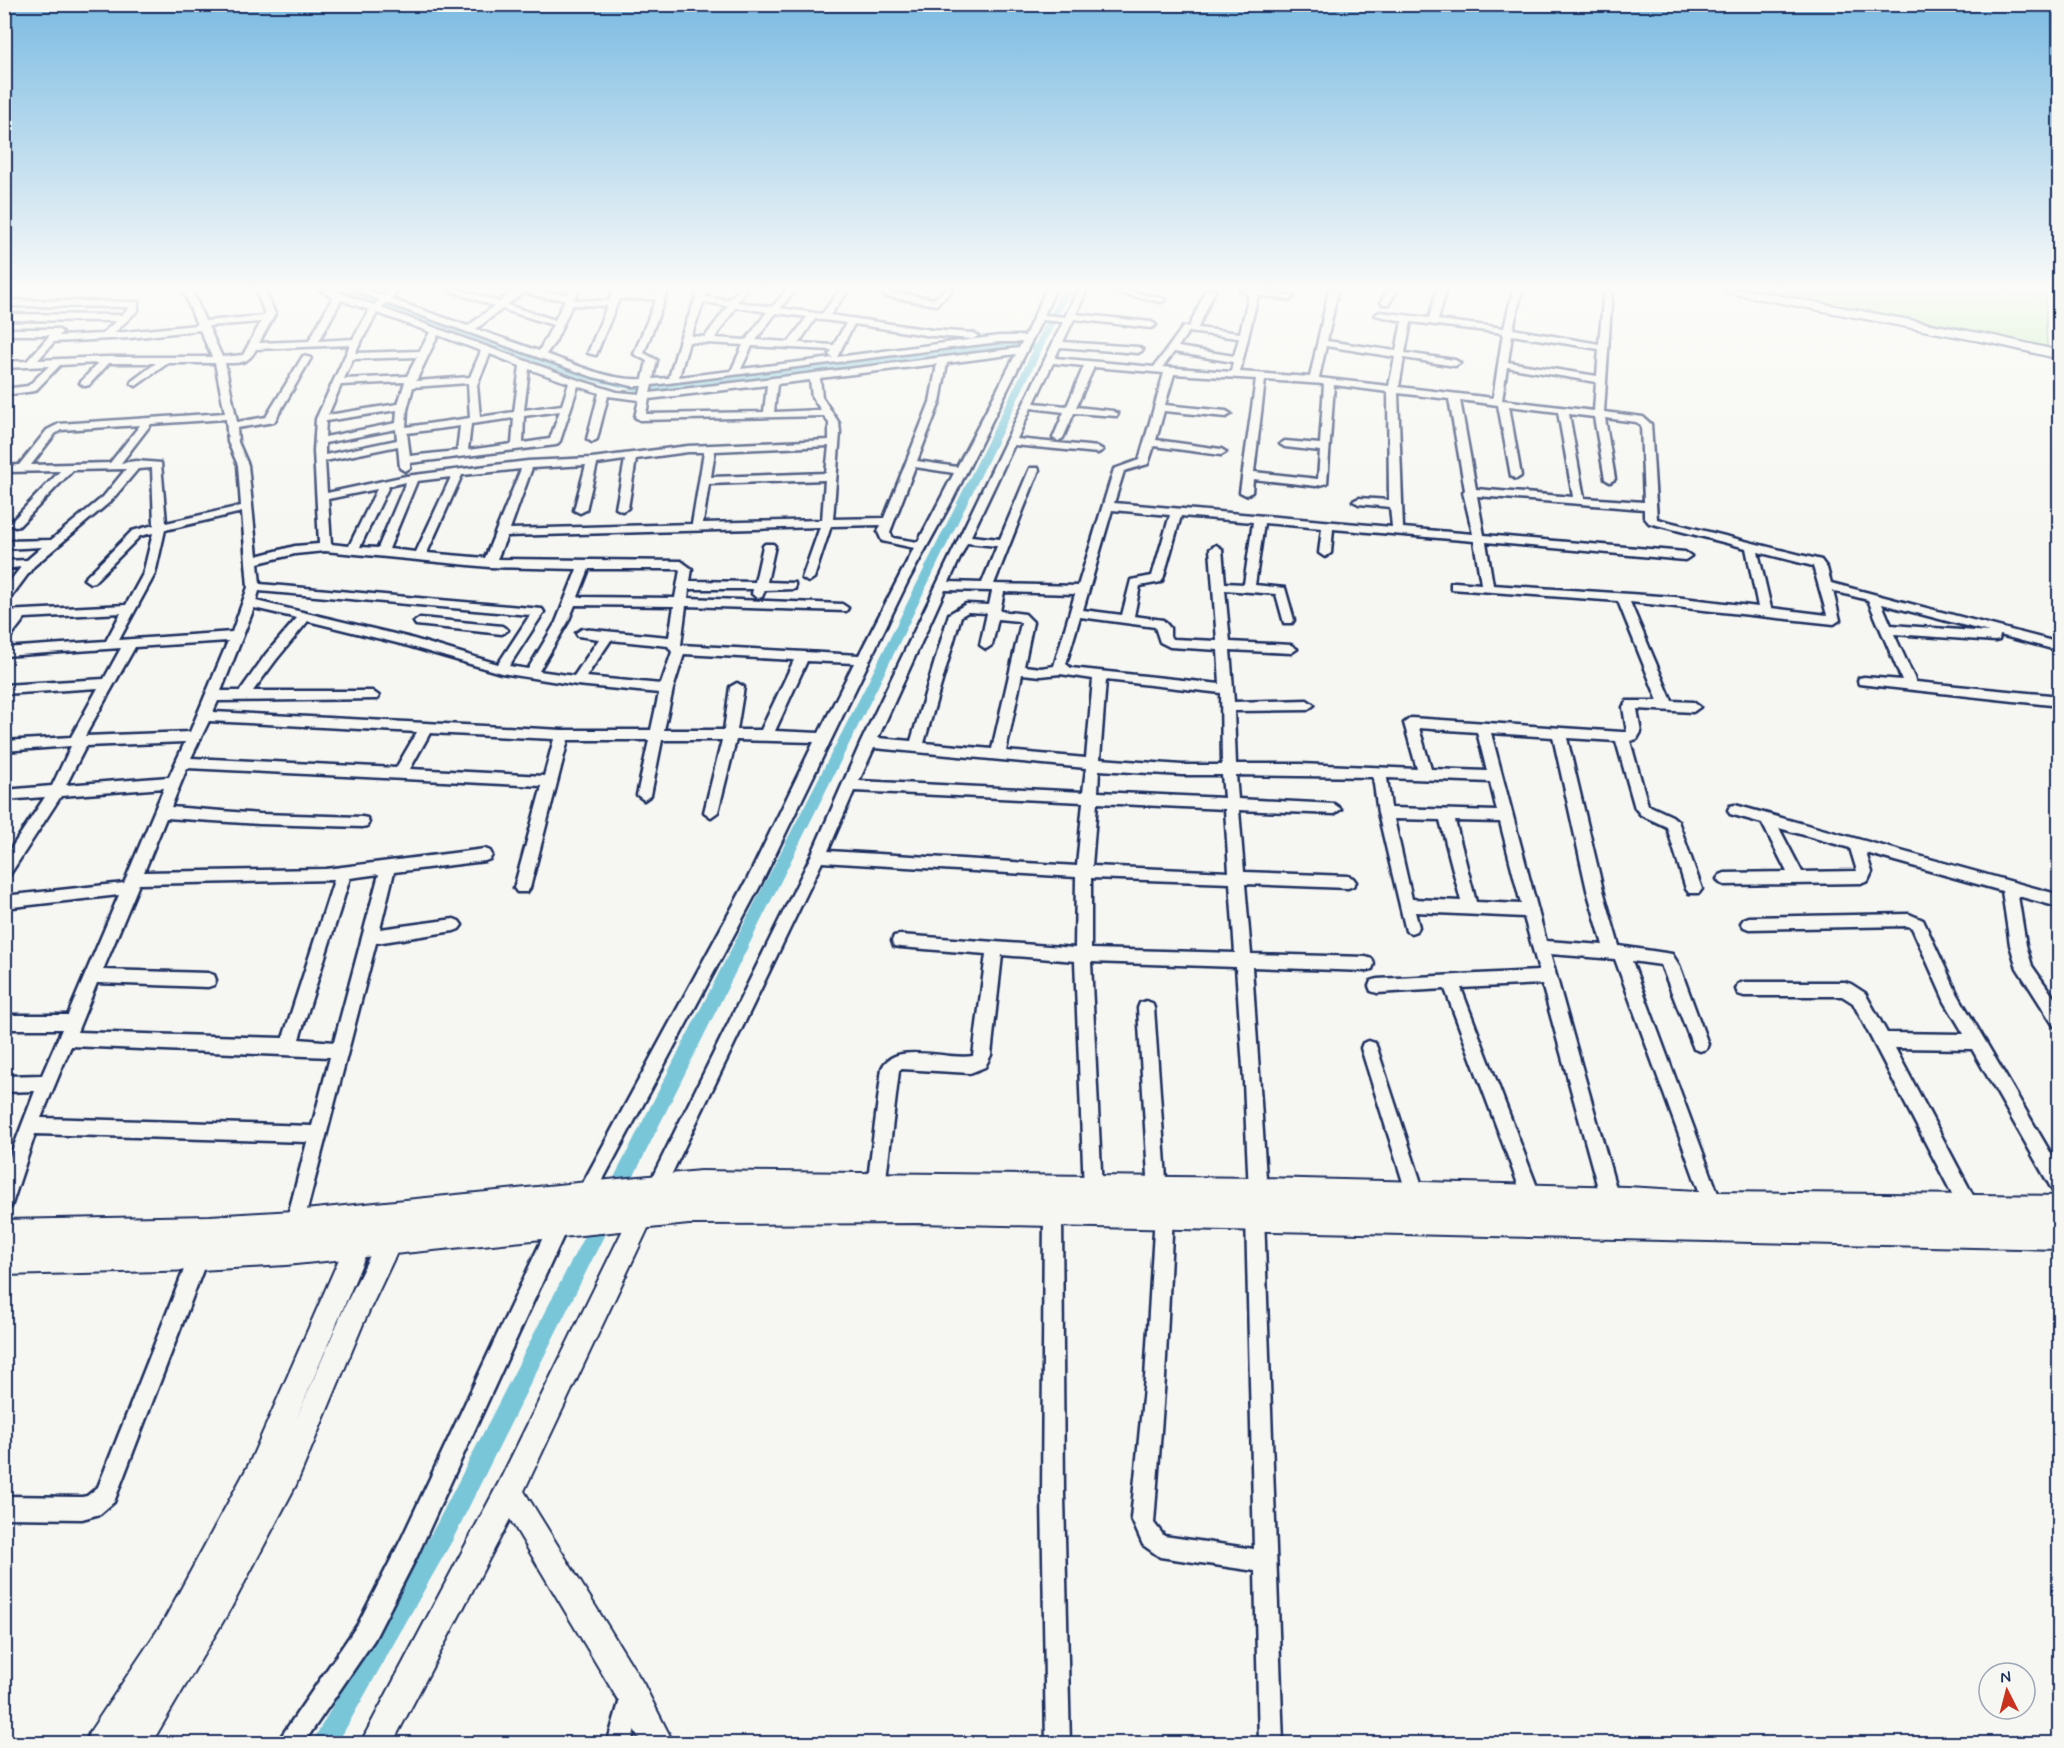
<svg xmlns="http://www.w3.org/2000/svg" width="2064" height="1748" font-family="Mynerve,sans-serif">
<rect width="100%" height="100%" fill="#f6f6f2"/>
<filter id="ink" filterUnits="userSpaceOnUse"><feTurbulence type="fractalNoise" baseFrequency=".0167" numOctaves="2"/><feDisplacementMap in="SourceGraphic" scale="12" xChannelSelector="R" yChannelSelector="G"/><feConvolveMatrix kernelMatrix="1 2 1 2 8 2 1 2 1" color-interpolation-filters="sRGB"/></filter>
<g filter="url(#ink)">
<!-- green -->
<polygon fill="#bbecab" stroke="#6b8e84" stroke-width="1.5" points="1747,290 2045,290 2047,348 1953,326"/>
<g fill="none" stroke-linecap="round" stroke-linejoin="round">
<!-- canal -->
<polygon fill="#7ac6d9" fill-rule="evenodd" points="335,290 348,290 586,374 637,385 685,382 1014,343 1035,345 1062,290 1071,290 884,674 452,1541 337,1744 311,1744 436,1525 872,674 1033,350 1014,349 685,388 637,391 580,378"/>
<!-- minor casing -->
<g stroke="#1b2f5e" stroke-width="5">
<g id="minor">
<path d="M 183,290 L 192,290 L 205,321 L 264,316 L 265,314 L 256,290 L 265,290 L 275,314 L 259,343 L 309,341 L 333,297 L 319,290 L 332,290 L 374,305 L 379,300 L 354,290 L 367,290 L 383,296 L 390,290 L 399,290 L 391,299 L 468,326 L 494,306 L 448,290 L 462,290 L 499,302 L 515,290 L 568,294 L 569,290 L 578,290 L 574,300 L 609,301 L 613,290 L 622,290 L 621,293 L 658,293 L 659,290 L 668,290 L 644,353 L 657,360 L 653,379 L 669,378 L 680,339 L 699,290 L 708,290 L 706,297 L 728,300 L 738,290 L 747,290 L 737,302 L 772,307 L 787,290 L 796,290 L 780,308 L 822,314 L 840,290 L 849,290 L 830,315 L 932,330 L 973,333 L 978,336 L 973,339 L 932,336 L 854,324 L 837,357 L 999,336 L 1025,336 L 1046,290 L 1055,290 L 1044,315 L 1065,317 L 1078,290 L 1087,290 L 1076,314 L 1151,322 L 1156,325 L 1151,328 L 1074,319 L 1063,342 L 1138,347 L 1143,350 L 1138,353 L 1060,347 L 1055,358 L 1154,367 L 1183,327 L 1189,327 L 1206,290 L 1215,290 L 1198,328 L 1240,333 L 1249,294 L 1239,290 L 1262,290 L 1294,297 L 1289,300 L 1258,295 L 1240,372 L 1310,377 L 1329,290 L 1338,290 L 1327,341 L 1396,351 L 1402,321 L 1375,315 L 1380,312 L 1429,318 L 1437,290 L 1446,290 L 1438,320 L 1504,328 L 1513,290 L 1522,290 L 1513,329 L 1599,344 L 1604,290 L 1612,290 L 1604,412 L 1643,417 L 1651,424 L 1657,519 L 1821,560 L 1827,568 L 1831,583 L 2060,643 L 2060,651 L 2000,635 L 1999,640 L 1995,641 L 1894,634 L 1916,682 L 2060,696 L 2060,706 L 1859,684 L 1858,681 L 1859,678 L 1864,677 L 1902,680 L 1868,600 L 1833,591 L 1840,620 L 1834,624 L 1630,602 L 1672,701 L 1693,702 L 1700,707 L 1693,712 L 1637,709 L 1641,732 L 1637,739 L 1630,741 L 1648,805 L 1672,816 L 1678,821 L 1702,889 L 1699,893 L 1689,893 L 1686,889 L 1667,827 L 1641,815 L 1635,808 L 1616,741 L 1567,738 L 1603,890 L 1619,946 L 1672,954 L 1679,965 L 1708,1044 L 1706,1049 L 1700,1051 L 1694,1049 L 1661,965 L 1632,961 L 1723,1207 L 1721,1213 L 1714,1216 L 1707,1213 L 1705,1207 L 1615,959 L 1550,954 L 1621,1206 L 1619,1212 L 1612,1215 L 1605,1212 L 1603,1206 L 1542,984 L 1461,988 L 1542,1200 L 1539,1206 L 1533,1209 L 1527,1206 L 1524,1200 L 1445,989 L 1377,993 L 1371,991 L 1369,986 L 1371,981 L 1377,979 L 1539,971 L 1524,917 L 1415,912 L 1419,927 L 1416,931 L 1411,933 L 1406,931 L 1378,813 L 1373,777 L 1236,775 L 1238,799 L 1334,804 L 1341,809 L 1334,814 L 1239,810 L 1244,872 L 1348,876 L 1353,878 L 1356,882 L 1353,886 L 1348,888 L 1245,884 L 1251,954 L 1366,957 L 1372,959 L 1374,964 L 1372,969 L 1366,971 L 1252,967 L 1267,1193 L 1264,1216 L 1283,1744 L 1259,1744 L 1255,1571 L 1160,1557 L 1143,1545 L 1131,1518 L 1145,1378 L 1155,1214 L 1157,1208 L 1164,1205 L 1171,1208 L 1173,1214 L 1165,1378 L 1154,1523 L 1164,1536 L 1254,1549 L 1246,1216 L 1249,1193 L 1244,1082 L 1236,967 L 1091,962 L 1102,1191 L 1099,1197 L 1093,1200 L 1087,1197 L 1084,1191 L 1075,961 L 1002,955 L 991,1055 L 985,1067 L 970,1073 L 902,1069 L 899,1071 L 885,1187 L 882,1193 L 876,1196 L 870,1193 L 867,1187 L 882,1068 C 895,1040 948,1061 973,1056 L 986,954 L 900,947 L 894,946 L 892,941 L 894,936 L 900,935 L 1075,948 L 1076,877 L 822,862 L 661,1196 L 655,1199 L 649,1196 L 646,1190 L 811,856 L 861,742 L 1063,322 L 1042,320 L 953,499 L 908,581 L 761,884 L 590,1204 L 584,1207 L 578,1204 L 575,1198 L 578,1192 L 746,882 L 814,742 L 736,740 L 718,812 L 711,817 L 704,812 L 722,740 L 662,740 L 651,795 L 644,800 L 637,795 L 649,740 L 568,740 L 530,888 L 527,892 L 517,892 L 514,888 L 542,786 L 187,768 L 171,807 L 260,814 L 362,817 L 367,818 L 369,822 L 367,826 L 362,827 L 260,824 L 166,818 L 144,872 L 326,869 L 485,849 L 490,851 L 492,855 L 490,859 L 485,861 L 394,872 L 380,929 L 454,919 L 459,921 L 462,925 L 459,929 L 454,931 L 376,943 L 301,1233 L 294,1236 L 287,1233 L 285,1227 L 307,1142 L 35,1134 L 13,1201 L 11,1207 L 4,1210 L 4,1172 L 35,1091 L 4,1092 L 4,1076 L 42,1075 L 62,1029 L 4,1029 L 4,1015 L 68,1015 L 119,895 L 4,908 L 4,896 L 124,883 L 164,788 L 61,796 L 9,876 L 4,878 L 4,859 L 45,797 L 4,800 L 4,790 L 52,786 L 71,746 L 4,751 L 4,741 L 71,737 L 98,688 L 4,694 L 4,685 L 104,679 L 121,648 L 4,656 L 4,648 L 106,641 L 121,613 L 25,618 L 8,640 L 4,641 L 4,628 L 12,619 L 4,619 L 4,611 L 126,605 L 143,574 L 153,533 L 140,536 L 94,582 L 90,583 L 84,579 L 132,531 L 154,525 L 152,468 L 138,469 L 111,501 L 34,566 L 8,601 L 4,602 L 4,589 L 21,567 L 4,569 L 4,561 L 27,560 L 42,547 L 4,549 L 4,541 L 51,540 L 103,497 L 126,469 L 73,470 L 19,526 L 15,527 L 9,524 L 11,522 L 60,471 L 4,472 L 4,466 L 19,465 L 47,430 L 59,424 L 225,413 L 215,363 L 168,363 L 136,386 L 131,383 L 132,381 L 156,363 L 109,363 L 89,385 L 85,386 L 80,383 L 98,363 L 60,365 L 35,391 L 4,395 L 4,389 L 28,386 L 49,366 L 4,368 L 4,362 L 27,361 L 50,335 L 4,335 L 4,329 L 57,329 L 62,332 L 59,336 L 102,334 L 116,321 L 4,320 L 4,314 L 122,315 L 130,307 L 4,306 L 4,300 L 138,302 L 138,310 L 114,333 L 197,325 ZM 524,292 L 545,298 L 565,299 L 555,320 L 507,305 ZM 619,299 L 656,299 L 634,354 L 647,361 L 643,379 C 610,381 577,365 546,354 L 555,342 L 572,305 L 607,306 L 588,353 L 596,355 ZM 341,300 L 369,310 L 353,339 L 319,341 ZM 704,302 L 728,306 L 705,337 L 691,336 ZM 386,303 L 593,377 L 632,386 L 642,386 L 640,394 L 617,392 L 578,380 L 381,308 ZM 736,307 L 767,312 L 746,340 L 715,338 ZM 502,309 L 553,325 L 539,351 L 476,329 ZM 377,313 L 430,332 L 420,351 L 355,353 ZM 776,313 L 807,317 L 789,342 L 756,340 ZM 815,319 L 846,323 L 834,345 L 799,343 ZM 261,322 L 243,355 L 222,357 L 208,326 ZM 1411,322 L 1503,333 L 1493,398 L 1399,387 L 1404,358 L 1455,366 L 1460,363 L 1455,360 L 1405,353 ZM 200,330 L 212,357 L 106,357 L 38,360 L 54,342 L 130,338 ZM 1188,332 L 1239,338 L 1234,356 L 1178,347 ZM 438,335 L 481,351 L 470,377 L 416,381 ZM 1512,335 L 1599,349 L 1597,376 L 1508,362 ZM 689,342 L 743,345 L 731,371 L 679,377 ZM 999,342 L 1022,342 L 1019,348 L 650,393 L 652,385 ZM 350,345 L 316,419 L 314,451 L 319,544 L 295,546 L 257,556 L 248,465 L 238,442 L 237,428 L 274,422 L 311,358 L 303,356 L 266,417 L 237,422 L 225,363 C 240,363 248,364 256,349 ZM 752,346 L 832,350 L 829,355 L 833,358 L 741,369 ZM 1326,346 L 1395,357 L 1389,386 L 1319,378 ZM 1174,352 L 1233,362 L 1231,372 L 1163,367 ZM 490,354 L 520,366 L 514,412 L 480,417 L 477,385 ZM 1016,354 L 957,467 L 917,461 L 940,402 L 947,363 ZM 417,357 L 407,376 L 344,379 L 353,359 ZM 1053,363 L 1084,366 L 1067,406 L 1034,403 ZM 937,364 L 930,402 L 884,518 L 833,519 L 840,433 L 839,423 L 822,397 L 820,378 ZM 1094,367 L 1164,373 L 1139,460 L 1114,469 L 1078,586 L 994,584 L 1039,470 L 1038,468 L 1030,468 L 1029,470 L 1000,539 L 971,536 L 1014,445 L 1098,453 L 1103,450 L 1098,447 L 1017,439 L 1031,408 L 1064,412 L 1053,438 L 1058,441 L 1063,438 L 1074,413 L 1117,416 L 1118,414 L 1113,411 L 1076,407 ZM 1507,367 L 1596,382 L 1594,411 L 1502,400 ZM 529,369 L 569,383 L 562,405 L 524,410 ZM 1174,374 L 1256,379 L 1240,492 L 1246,495 L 1252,492 L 1253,479 L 1316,486 L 1327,483 L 1334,385 L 1388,392 L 1389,500 L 1359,498 L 1353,501 L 1359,504 L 1390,507 L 1392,527 L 1114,503 L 1124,471 L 1148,464 L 1154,446 L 1221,455 L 1226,452 L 1221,449 L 1156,440 L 1164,411 L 1226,417 L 1231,414 L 1226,411 L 1165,405 ZM 810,380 L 812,397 L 821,410 L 774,412 L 777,384 ZM 1265,380 L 1324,384 L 1320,444 L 1285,441 L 1280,444 L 1285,447 L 1320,451 L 1318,479 L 1254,472 ZM 405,382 L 398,404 L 328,415 L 341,385 ZM 468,383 L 470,418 L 406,427 L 407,410 L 413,387 ZM 767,385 L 764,412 L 646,414 L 649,399 ZM 578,386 L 599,393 L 587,439 L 592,442 L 597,439 L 608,396 L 639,400 L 635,417 L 640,420 L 824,416 L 829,423 L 829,440 L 688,446 L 592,458 L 528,461 L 406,476 L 327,493 L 325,461 L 398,446 L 400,468 L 405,471 L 410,468 L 410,463 L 556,445 L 560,441 ZM 1398,393 L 1449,399 L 1465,490 L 1463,492 L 1473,534 L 1403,528 ZM 1460,400 L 1498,405 L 1511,476 L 1516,479 L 1521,476 L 1509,406 L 1558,412 L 1573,497 L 1476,489 ZM 397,410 L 396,423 L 325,437 L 326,421 ZM 560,411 L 550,439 L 523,443 L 524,416 ZM 1569,414 L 1594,417 L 1605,479 L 1610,482 L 1615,479 L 1605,418 L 1636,422 L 1641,425 L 1644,502 L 1584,498 ZM 514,418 L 512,444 L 468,450 L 471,424 ZM 226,419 L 228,442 L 238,465 L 241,506 L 166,523 L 161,463 L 136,461 L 121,463 L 151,424 ZM 140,425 L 110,463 L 31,465 L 55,434 L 61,430 ZM 460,426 L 457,451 L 410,456 L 407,433 ZM 396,429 L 397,440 L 325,455 L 325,443 ZM 829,446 L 826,473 L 711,477 L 715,451 ZM 688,452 L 704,452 L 692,524 L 510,529 L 532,468 L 586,465 L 574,510 L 580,513 L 586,510 L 597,464 L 625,460 L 616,508 L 622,511 L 628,508 L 636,459 ZM 915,467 L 954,473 L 918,542 L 893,538 L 890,532 ZM 521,469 L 485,558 L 427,553 L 462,475 ZM 451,477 L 416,552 L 389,549 L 417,481 ZM 825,480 L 822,520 L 703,523 L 709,484 ZM 406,482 L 378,548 L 360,547 L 389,486 ZM 377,489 L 349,546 L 331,544 L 328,499 ZM 1477,496 L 1644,509 L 1644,517 L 1649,523 L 1746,548 L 1758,607 L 1675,597 L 1493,585 L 1486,542 L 1685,560 L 1691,556 L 1685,552 L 1484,535 ZM 1112,510 L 1170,515 L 1152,576 L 1131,580 L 1122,615 L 1083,610 ZM 242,512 L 248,587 L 232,632 L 119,640 L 155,574 L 165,530 ZM 1181,516 L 1253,522 L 1244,584 L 1225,583 L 1222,549 L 1216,545 L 1210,549 L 1217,641 L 1173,639 L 1170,637 L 1170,628 L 1163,620 L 1134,616 L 1140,586 L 1161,582 L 1163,579 ZM 1264,523 L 1322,528 L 1319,553 L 1325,557 L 1331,553 L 1333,529 L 1474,541 L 1481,584 L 1455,582 L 1451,583 L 1451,589 L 1618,601 L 1658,701 L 1627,701 L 1623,707 L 1627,732 L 1622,732 L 1411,718 L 1404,723 L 1417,769 L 1300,764 L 1236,764 L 1234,711 L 1307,710 L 1314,705 L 1307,700 L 1234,702 L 1230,650 L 1291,653 L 1297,649 L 1291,645 L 1230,642 L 1225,590 L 1276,594 L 1284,623 L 1292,623 L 1294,620 L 1285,588 L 1255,585 ZM 881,525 L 878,532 L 882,541 L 914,548 L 859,655 L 681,645 L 686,606 L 846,611 L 848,608 L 842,604 L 688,598 L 689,589 L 753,589 L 752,594 L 758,598 L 762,597 L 765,590 L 795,589 L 795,583 L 767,582 L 775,546 L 773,544 L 765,544 L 763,546 L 755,582 L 690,581 L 692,569 L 681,561 L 497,559 L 507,536 L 820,527 L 802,578 L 808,582 L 814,578 L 831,526 ZM 967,543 L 997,546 L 982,583 L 949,582 ZM 325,551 L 489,567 L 577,569 L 556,622 L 528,669 L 509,666 L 544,612 L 542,609 L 260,584 L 258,563 L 295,554 ZM 1758,552 L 1813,566 L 1827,615 L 1771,608 ZM 589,569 L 678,569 L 680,570 L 675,598 L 578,597 ZM 945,590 L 992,591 L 989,605 L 966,604 L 949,614 L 911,741 L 878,738 ZM 259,591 L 530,615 L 498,664 L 407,637 L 256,601 ZM 1004,592 L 1075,594 L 1054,666 L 1041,668 L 1024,666 L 1033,622 L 1025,614 L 1000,611 ZM 1882,604 L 1989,632 L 1891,625 ZM 575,605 L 674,606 L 669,637 L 582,629 L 576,633 L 578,636 L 599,639 L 574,676 L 539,671 L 568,622 ZM 254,608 L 297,618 L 266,654 L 240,691 L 221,691 ZM 968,612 L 987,613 L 980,645 L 986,649 L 992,645 L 998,619 L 1018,621 L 1021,623 L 992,749 L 924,743 L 961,616 ZM 1080,617 L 1155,627 L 1160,642 L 1170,647 L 1218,650 L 1220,684 L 1071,668 L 1066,664 ZM 308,621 L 405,645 L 501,673 L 577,685 L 659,693 L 651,730 L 562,730 L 213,712 L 218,701 L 377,699 L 379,696 L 372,691 L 253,691 L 276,660 ZM 611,640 L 668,646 L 672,652 L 661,684 L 586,677 ZM 228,641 L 190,732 L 85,736 L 135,647 ZM 684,654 L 794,660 L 761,730 L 737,730 L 744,687 L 737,683 L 730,687 L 724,730 L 664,730 L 673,689 ZM 807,661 L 854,663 L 819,733 L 775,731 ZM 1022,674 L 1041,676 L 1060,674 L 1093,679 L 1086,758 L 1006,751 ZM 1106,680 L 1221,693 L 1222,765 L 1182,765 L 1100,759 ZM 209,721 L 417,732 L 396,768 L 191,758 ZM 1419,728 L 1477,732 L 1487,771 L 1431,769 ZM 430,733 L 554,739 L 544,776 L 410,769 ZM 1491,733 L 1553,737 L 1587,890 L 1603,945 L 1546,941 ZM 185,742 L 169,777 L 66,785 L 86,746 ZM 874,748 L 1086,768 L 1083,792 L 859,781 ZM 1099,770 L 1182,775 L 1222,775 L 1224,798 L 1098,792 ZM 1387,778 L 1490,782 L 1497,811 L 1391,808 ZM 854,791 L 1083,802 L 1077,866 L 828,851 ZM 1097,803 L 1225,809 L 1229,872 L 1092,866 ZM 1394,819 L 1440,820 L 1461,901 L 1412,899 ZM 1455,821 L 1500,822 L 1521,904 L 1476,902 ZM 379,874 L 334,1042 L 299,1039 L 350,878 ZM 1091,878 L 1230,883 L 1235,953 L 1091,949 ZM 334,880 L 283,1038 L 77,1032 L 97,983 L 208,987 L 214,985 L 216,980 L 214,975 L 208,973 L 103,970 L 139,884 ZM 71,1046 L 330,1057 L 312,1126 L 41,1118 Z"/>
<polygon points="881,290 934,299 944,290 953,290 936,305 884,296 881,293"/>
<polygon points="1105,290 1126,290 1166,299 1161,302"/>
<polygon points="1388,290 1397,290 1389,304 1383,304 1381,302"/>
<polygon points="420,618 502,626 508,630 502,634 416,625 414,622"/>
<path d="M 1735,805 L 2060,895 L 2060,905 L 2055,906 L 2018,896 L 2026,945 L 2032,966 L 2060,1006 L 2060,1028 L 2054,1026 L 2017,968 L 2010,945 L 2002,891 L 1866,853 L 1872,872 L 1868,881 L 1863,883 L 1725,885 L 1720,883 L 1717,879 L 1720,875 L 1725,873 L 1787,872 L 1762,823 L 1730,814 L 1728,810 L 1730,806 ZM 1779,828 L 1850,848 L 1857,871 L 1802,872 Z"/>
<polygon points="1909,914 1923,920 1957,993 2060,1169 2060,1196 2054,1193 1972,1049 1895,1048 1977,1203 1979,1209 1977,1215 1970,1218 1963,1215 1853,1003 1842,996 1744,996 1738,994 1736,989 1738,984 1744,982 1845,982 1851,984 1865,993 1887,1033 1964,1034 1945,1002 1912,928 1908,926 1749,929 1744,927 1741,923 1744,919 1749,917"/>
<polygon points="1146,1001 1152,1003 1154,1008 1167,1193 1164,1199 1158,1202 1152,1199 1149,1193 1138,1008 1140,1003"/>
<polygon points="1369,1041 1375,1043 1377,1048 1426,1198 1423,1204 1417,1207 1411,1204 1408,1198 1361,1048 1363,1043"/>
<polygon points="1053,1202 1060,1205 1062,1211 1064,1496 1070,1744 1046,1744 1042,1496 1044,1211 1046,1205"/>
<polygon points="560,1213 567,1216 569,1222 567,1228 417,1556 374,1640 303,1744 276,1744 358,1624 401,1540 553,1216"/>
<polygon points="200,1245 207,1247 209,1254 114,1502 100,1514 82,1519 4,1518 4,1496 82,1497 87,1496 98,1487 193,1247"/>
<polygon points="631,1685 639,1689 643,1697 631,1744 607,1744 623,1689"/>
</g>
</g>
<!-- tertiary casing -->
<g stroke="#1b2f5e" stroke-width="4">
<g id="tertiary">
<polygon points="1723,290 1749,290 1995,336 2060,351 2060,359 1995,344 1729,293"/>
<polygon points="647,1193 655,1197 659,1205 524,1491 643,1683 674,1744 642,1744 621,1705 510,1519 392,1744 360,1744 499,1482 639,1197"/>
<polygon points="395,1219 404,1223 407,1231 363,1324 296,1485 231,1608 151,1744 85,1744 89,1733 163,1622 249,1464 353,1227 362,1223 371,1227 374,1235 296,1420 345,1306 386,1223"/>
</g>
</g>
<!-- trunk casing -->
<g stroke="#1b2f5e" stroke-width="4">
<polygon id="trunk" points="700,1171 1258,1178 1627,1187 1714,1192 2060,1196 2060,1249 918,1223 689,1224 286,1265 200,1270 4,1275 4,1220 210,1216 294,1211"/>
</g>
<!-- minor -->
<use href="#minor" fill="#f6f6f2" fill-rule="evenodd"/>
<!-- tertiary -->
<use href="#tertiary" fill="#f6f6f2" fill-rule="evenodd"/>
<!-- trunk -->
<use href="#trunk" fill="#f6f6f2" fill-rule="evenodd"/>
</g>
</g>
<!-- sky -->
<linearGradient id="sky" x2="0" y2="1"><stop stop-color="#7cbbe2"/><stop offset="0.54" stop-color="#fbfbf9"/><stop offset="1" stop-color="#fbfbf9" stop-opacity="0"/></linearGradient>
<rect width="2064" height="535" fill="url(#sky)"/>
<!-- margin -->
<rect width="2064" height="1748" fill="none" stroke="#f6f6f2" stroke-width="24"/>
<rect x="12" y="12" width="2040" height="1724" fill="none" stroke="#1b2f5e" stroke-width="2" filter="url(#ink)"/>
<!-- north arrow -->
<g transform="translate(2007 1691) rotate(354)"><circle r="28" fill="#f6f6f2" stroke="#9ea6b7" stroke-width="1.5"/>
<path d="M0-4.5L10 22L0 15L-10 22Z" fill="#c8321e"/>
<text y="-9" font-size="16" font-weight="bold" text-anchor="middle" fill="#1b2f5e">N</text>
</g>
</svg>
